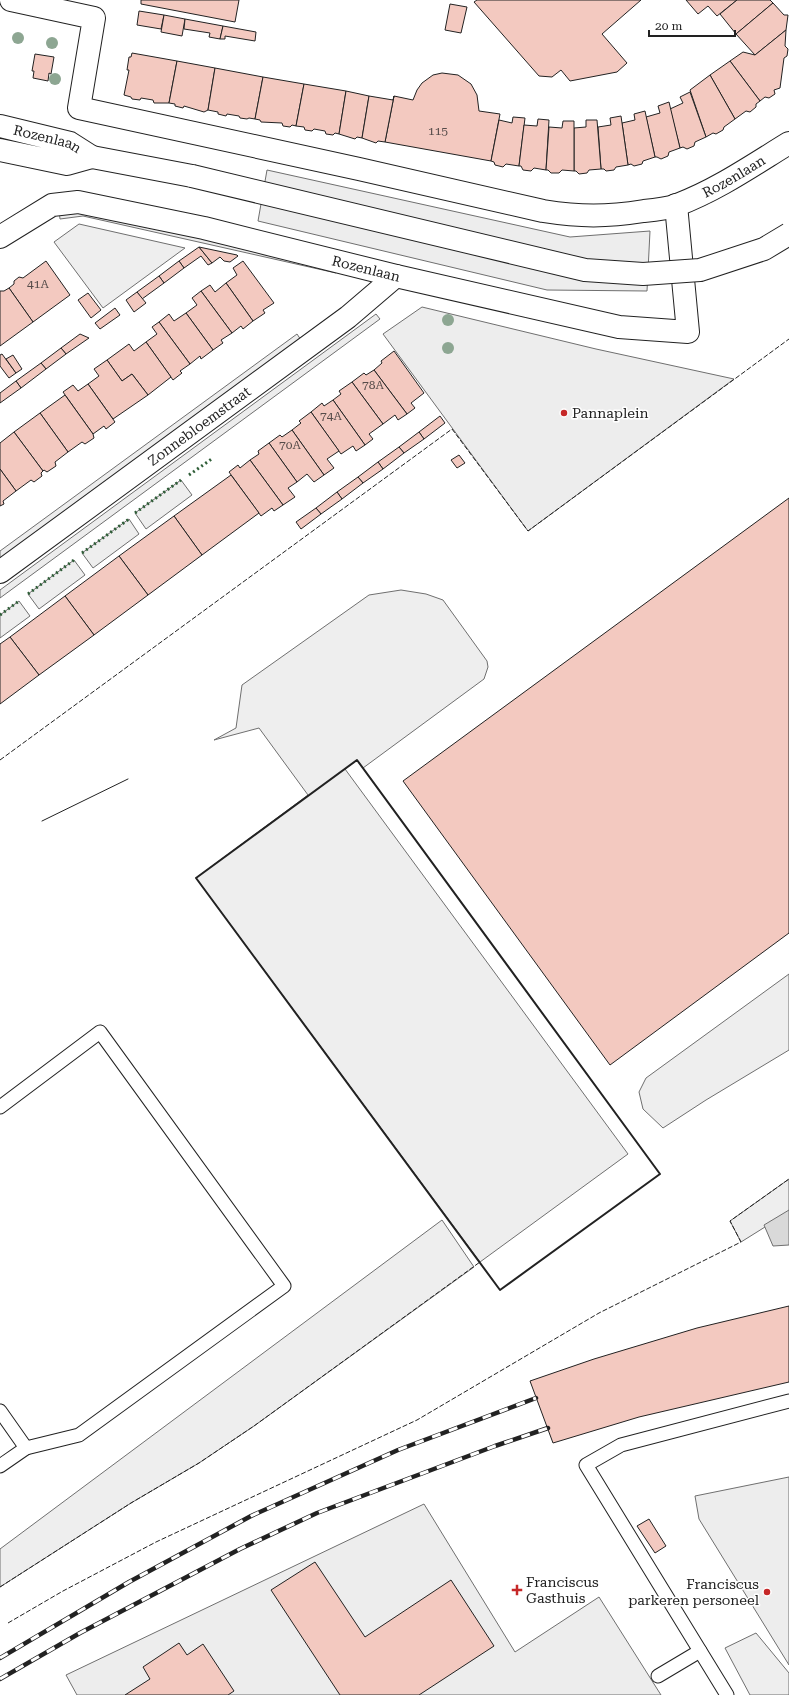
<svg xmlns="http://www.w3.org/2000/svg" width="789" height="1695" font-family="'Roboto Serif',serif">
<rect width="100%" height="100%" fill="#fff"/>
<!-- green -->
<g fill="#eee" stroke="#6f6f6f">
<polygon points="79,224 185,248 103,308 54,242"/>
<polygon points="181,480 192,495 146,529 135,513"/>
<polygon points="129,519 139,534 93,568 82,553"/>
<polygon points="74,560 85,575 39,609 28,594"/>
<polygon points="401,590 426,594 443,600 487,661 488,667 484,679 363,768 357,760 345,769 628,1154 480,1262 196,878 308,795 259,728 214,740 236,728 242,685 369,595"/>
<polygon points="19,601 30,616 0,638 0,615"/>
<polygon points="789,974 789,1050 706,1100 663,1128 643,1109 639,1092 646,1078"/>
<polygon points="789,1179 789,1212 741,1242 730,1221"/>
<polygon points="442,1220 474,1267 254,1426 199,1463 131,1503 0,1587 0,1549"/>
<polygon points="756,1633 789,1673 789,1695 750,1695 725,1648"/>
</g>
<!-- parking -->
<g fill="#ededed" stroke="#6f6f6f">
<polygon points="267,170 570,237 650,231 647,291 547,290 258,221"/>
<polygon points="84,208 337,265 336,273 83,216 60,219 59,211"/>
<polygon points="422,307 596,349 734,379 528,531 383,334"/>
<polygon points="376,314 380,319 0,598 0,590"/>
<polygon points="297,334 301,340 0,560 0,551"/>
<polygon points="789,1477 789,1665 699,1519 695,1496"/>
<polygon points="424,1504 515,1652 599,1597 661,1695 77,1695 66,1675"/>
</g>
<!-- water -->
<polygon fill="#d9d9d9" stroke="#6f6f6f" points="789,1210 789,1245 773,1246 764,1225"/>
<!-- building -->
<g fill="#f3c9c0" stroke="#222">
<polygon points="141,0 239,0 235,22 141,4"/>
<polygon points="477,0 641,0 602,34 627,63 617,72 570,81 561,70 552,77 539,76 474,2"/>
<polygon points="686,0 737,0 717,16 708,6 698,14"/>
<polygon points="737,0 770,0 773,3 736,34 720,14"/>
<polygon points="773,3 784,15 788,15 786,30 755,55 736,34"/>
<polygon points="450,4 467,7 461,33 445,30"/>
<polygon points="139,11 164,15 161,29 137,25"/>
<polygon points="164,15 185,19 182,36 161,32"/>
<polygon points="185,19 223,26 220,39 209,37 210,33 184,29"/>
<polygon points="223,26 256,32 255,41 225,36 225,39 220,39"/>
<polygon points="786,30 785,46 788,49 787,56 784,58 780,88 774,90 775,94 769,98 765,97 760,101 730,61 743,52 755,55"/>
<polygon points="132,53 177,61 169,103 154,103 153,100 141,98 140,100 132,99 131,97 124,95 129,70 127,70 129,57 131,57"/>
<polygon points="35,54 54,57 51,74 49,73 48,81 33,78 34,71 32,71"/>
<polygon points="177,61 215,68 208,110 204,112 184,106 183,108 175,106 175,104 169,103"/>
<polygon points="730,61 760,101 756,104 756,107 750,112 746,111 735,119 710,75"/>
<polygon points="215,68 263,77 255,119 249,118 247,119 240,118 239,116 227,114 226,116 218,114 218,112 208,110"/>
<polygon points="442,73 458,75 471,84 477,95 479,111 500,114 491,161 385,142 394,96 413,100 417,90 422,83 433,75"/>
<polygon points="710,75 735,119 724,127 723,130 716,134 713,133 706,137 690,90"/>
<polygon points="263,77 304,84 296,126 292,125 290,127 283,126 282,123 261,122 260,120 255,119"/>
<polygon points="304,84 346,91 339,134 335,133 333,135 326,134 325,131 314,129 312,131 305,130 304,127 296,126"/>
<polygon points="346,91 369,96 362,138 357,137 355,139 339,134"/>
<polygon points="690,92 706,137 695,142 694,146 687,149 683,147 680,148 670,109 683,103 680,97"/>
<polygon points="369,96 393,100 394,96 385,142 378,141 376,143 362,138"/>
<polygon points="669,102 680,148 669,152 668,156 661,159 657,157 655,157 646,117 660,113 658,106"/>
<polygon points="645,111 655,157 643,161 642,164 634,166 631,164 628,165 622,123 635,120 634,114"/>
<polygon points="621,116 628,165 616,167 614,170 606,171 604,169 601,169 598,127 611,125 610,118"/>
<polygon points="513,117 525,118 519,166 506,164 503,167 495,165 494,162 491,161 499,120 512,123"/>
<polygon points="538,119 549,120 546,170 534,168 531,171 523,170 521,166 519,166 524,125 537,126"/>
<polygon points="586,120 597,120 601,169 589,170 587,173 579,174 576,171 574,171 574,128 586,127"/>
<polygon points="563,121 574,121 574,171 562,170 559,173 551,173 548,170 546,170 549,127 562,128"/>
<polygon points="199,247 212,263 208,265 201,256 184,268 179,261"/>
<polygon points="199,247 237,255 238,256 230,262 224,261 220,257 212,263"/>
<polygon points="46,261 70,295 33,322 9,288 14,284 14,281 19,277 23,278"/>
<polygon points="179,261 184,268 164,283 159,276"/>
<polygon points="243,261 274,303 263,310 265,313 253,321 226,283 237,275 233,268"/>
<polygon points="159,276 164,283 142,299 137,292"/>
<polygon points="226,283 253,321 243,329 241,326 232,333 201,291 210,285 215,292"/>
<polygon points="9,288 33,322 0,346 0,291 4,291"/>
<polygon points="201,291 232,333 221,340 223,343 213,350 186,313 197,305 192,298"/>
<polygon points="137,292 146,303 134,312 126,300"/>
<polygon points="88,293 101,310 91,318 78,300"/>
<polygon points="115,308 120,315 100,329 95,323"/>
<polygon points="186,313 213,350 201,359 200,356 190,364 159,322 169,314 174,321"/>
<polygon points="159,322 190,364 180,371 182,373 173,380 146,342 157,334 152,327"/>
<polygon points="80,334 89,338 66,354 61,348"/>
<polygon points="146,342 171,377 148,395 132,374 122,381 107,360 129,344 134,351"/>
<polygon points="61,348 66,354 46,369 41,363"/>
<polygon points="394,351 424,393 411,403 415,408 407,414 374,370 382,363 381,361"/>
<polygon points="2,354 16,373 9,378 0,366 0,355"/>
<polygon points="13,355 22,369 16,373 6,359"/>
<polygon points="107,360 122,381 132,374 148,395 113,419 88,384 99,376 94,369"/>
<polygon points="41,363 46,369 21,388 16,381"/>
<polygon points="374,370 407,414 398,420 395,415 383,424 352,382 364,373 366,375"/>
<polygon points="16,381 21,388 0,403 0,393"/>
<polygon points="352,382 383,424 369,434 373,439 365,445 333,400 341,394 339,391"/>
<polygon points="88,384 115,422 106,429 104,426 93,434 63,392 73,385 78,391"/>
<polygon points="65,395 93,434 94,438 85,444 82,442 68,452 40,413"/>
<polygon points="333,400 365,445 356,451 353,446 341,454 311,412 322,403 324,406"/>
<polygon points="311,412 339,451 327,459 334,468 324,475 292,430 301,423 299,421"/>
<polygon points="40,413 68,452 55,462 56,466 47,472 44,470 43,471 14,432"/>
<polygon points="440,416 445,423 424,439 419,432"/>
<polygon points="292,430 324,475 314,482 307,474 297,482 269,443 280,435 282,437"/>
<polygon points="14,432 43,471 41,473 42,476 34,482 31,480 16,491 0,469 0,443"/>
<polygon points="419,432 424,439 404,453 399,447"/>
<polygon points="269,443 297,482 288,488 295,497 283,505 250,460 259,454 258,451"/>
<polygon points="399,447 404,453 383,469 378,462"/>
<polygon points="459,455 465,463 457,468 451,460"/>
<polygon points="250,460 283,505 274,511 272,508 261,516 229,472 238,465 240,468"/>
<polygon points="378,462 383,469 363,483 358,477"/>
<polygon points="0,469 16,491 3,501 4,504 0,506"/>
<polygon points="231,475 259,513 202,555 174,516"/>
<polygon points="358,477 363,483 342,499 337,492"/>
<polygon points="337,492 342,499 321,514 316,508"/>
<polygon points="789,498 789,933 610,1065 403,781"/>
<polygon points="316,508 321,514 301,529 296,522"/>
<polygon points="174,516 202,555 148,595 119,556"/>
<polygon points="119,556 148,595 94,635 65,596"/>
<polygon points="65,596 94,635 39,675 10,637"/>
<polygon points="10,637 39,675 0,704 0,644"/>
<polygon points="789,1306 789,1382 639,1417 553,1443 530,1381 594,1359 697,1328"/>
<polygon points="649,1519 666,1546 655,1553 637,1526"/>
<polygon points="315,1562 365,1637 451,1580 494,1646 419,1695 340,1695 271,1590"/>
<polygon points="179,1643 187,1655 203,1644 234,1691 228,1695 125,1695 150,1679 143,1667"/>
</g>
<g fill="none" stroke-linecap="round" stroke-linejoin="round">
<!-- service casing -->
<g stroke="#222" stroke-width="15">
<g id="service">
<polyline points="0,1107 100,1032 284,1286 79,1435 26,1448"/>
<polyline points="0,1411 26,1448 0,1466"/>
<polyline points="658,1676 700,1651"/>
<polyline points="727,1695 586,1465 621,1445 789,1401"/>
</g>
</g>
<!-- minor casing -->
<g stroke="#222" stroke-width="24">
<g id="minor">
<path id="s1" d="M 11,0 L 94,18 L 79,108 L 359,169 L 543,211 C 581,217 606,217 644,211 C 655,210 666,209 677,205 C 717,190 753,165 789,143"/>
<path id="s2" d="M 0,237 L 52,205 L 78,202 L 204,228 L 396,276 L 619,327 L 688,332 L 676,205"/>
<path id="s3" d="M 0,572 L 348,317 L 396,276"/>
</g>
</g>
<!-- tertiary casing -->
<g stroke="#222" stroke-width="24">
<g id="tertiary">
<path id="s4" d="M 0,126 L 70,143 L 92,157 L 67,164 L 0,150"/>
<polyline points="92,157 192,176"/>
</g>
</g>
<!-- service -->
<use href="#service" stroke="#fff" stroke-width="13"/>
<!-- minor -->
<use href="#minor" stroke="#fff" stroke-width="22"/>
<!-- tertiary -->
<use href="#tertiary" stroke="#fff" stroke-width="22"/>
<!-- tram -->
<polyline stroke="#222" stroke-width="1" points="42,821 128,779"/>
<!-- rail casing -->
<g stroke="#222" stroke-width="4.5">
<g id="rail">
<polyline points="0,1658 129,1582 251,1516 398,1450 536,1398"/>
<polyline points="0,1679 80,1633 240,1549 317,1513 495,1446 548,1428"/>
</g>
</g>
<!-- rail -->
<use href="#rail" stroke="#fff" stroke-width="3" stroke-dasharray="9" stroke-linecap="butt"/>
<!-- tertiary-bridge casing -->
<g stroke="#222" stroke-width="24" stroke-linecap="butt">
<polyline id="tertiary-bridge" points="192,176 585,270 643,274 700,270 764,249 789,234"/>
</g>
<!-- tertiary-bridge -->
<use href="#tertiary-bridge" stroke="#fff" stroke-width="22"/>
<!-- hedge -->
<g stroke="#2f5e38" stroke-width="3" stroke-dasharray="2 3" stroke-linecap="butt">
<polyline points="189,475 213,458"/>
<polyline points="135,513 181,480"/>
<polyline points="82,553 129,519"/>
<polyline points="28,594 74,560"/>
<polyline points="0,615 19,601"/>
</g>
<!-- fence -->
<g stroke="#222" stroke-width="1" stroke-dasharray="5 2" stroke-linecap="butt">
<polyline points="0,760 452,429 528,531 789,339"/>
<polyline points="0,1587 131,1503 199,1463 254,1426 480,1262"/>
<polyline points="8,1623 63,1591 156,1542 417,1420 599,1313 741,1242 730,1221 789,1179"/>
</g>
<!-- wall -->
<polygon stroke="#222" stroke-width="2" points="357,760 660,1174 500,1290 196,878"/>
</g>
<!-- trees -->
<g fill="#8da692">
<circle cx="18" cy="38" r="6"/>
<circle cx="52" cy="43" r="6"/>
<circle cx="55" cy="79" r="6"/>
<circle cx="448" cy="320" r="6"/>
<circle cx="448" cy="348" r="6"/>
</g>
<!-- markers -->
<g fill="#c62828" stroke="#fff" stroke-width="1.5">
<circle cx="564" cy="413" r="4"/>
<path d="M515 1584h4v4h4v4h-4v4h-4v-4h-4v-4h4z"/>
<circle cx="767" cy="1592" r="4"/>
</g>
<g text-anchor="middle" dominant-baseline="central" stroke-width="3" stroke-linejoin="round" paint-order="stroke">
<!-- number labels -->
<g font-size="12" fill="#564c4a">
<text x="438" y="131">115</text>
<text x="38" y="284">41A</text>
<text x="373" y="385">78A</text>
<text x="331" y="416">74A</text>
<text x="290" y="445">70A</text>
</g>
<!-- street labels -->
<g font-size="14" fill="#222" stroke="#fff">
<text stroke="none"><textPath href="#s4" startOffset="49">Rozenlaan</textPath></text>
<text stroke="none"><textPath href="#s1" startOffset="850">Rozenlaan</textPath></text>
<text stroke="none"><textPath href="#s2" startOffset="383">Rozenlaan</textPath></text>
<text stroke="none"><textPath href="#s3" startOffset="247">Zonnebloemstraat</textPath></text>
</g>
<!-- poi labels -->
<g font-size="14" fill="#222" stroke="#fff" text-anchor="start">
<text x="572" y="413">Pannaplein</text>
<text x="526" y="1582">Franciscus<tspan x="526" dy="16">Gasthuis</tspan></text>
<text x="759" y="1584" text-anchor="end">Franciscus<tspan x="759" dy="16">parkeren personeel</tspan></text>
</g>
</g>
<!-- scale -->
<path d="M649 30v6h86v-6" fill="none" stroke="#222222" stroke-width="2"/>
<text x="655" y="30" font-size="12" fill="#222222" stroke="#ffffff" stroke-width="3" paint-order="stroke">20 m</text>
</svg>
